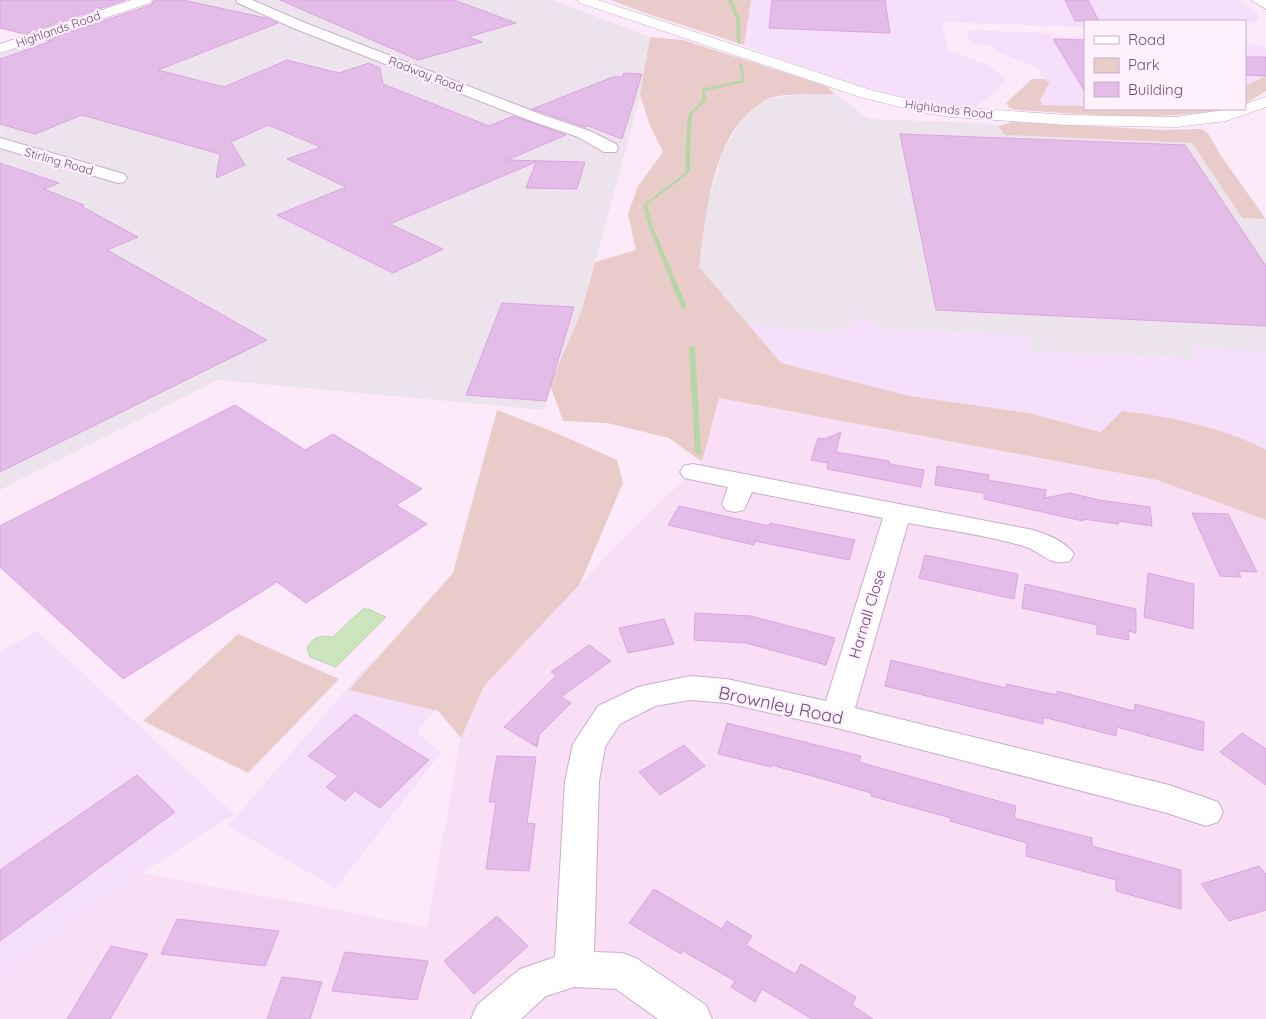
<svg xmlns="http://www.w3.org/2000/svg" width="1266" height="1019" font-family="Quicksand,sans-serif">
<rect width="100%" height="100%" fill="#fceafa"/>
<!-- residential -->
<polygon fill="#f8dff6" points="719,398 1157,480 1266,520 1266,1019 0,1019 0,981 142,873 427,927 461,738 484,686 620,542 702,462"/>
<!-- commercial -->
<g fill="#f5dffb">
<polygon points="751,0 1240,0 1259,16 1258,22 1245,24 1245,21 1085,21 1085,27 942,22 948,50 989,65 1006,80 998,90 974,108 922,103 833,79 744,45"/>
<polygon points="965,30 1047,33 1066,37 1085,36 1085,106 1042,105 1040,100 1050,82 1043,79 1039,73 1042,71 1027,63 995,51 993,46 971,44"/>
<polygon points="1245,42 1266,48 1266,76 1245,86"/>
<polygon points="862,318 883,329 1026,336 1031,351 1196,359 1192,348 1266,352 1266,474 1029,413 910,396 781,363 747,324 829,334"/>
<polygon points="37,631 234,814 142,873 0,981 0,652"/>
<polygon points="372,660 439,703 417,733 441,752 336,888 228,826"/>
</g>
<!-- industrial -->
<g fill="#ede3ed">
<polygon points="157,0 553,0 650,37 640,97 582,310 550,385 544,410 218,380 0,490 0,132 4,130 0,129 0,52"/>
<polygon points="835,94 869,119 981,123 998,126 1005,135 1192,143 1242,218 1266,219 1266,352 1192,348 1197,359 1031,351 1026,336 883,329 862,318 829,334 747,324 699,267 707,208 722,153 743,117 766,99 796,95"/>
</g>
<!-- green -->
<g fill="#e9ccc9">
<polygon points="611,0 751,0 744,45 648,14"/>
<path d="M 650,37 L 683,40 L 826,86 L 835,94 C 817,95 783,92 767,99 C 762,101 758,106 754,108 C 711,141 706,217 699,267 L 781,363 L 910,396 L 1029,413 L 1101,432 L 1122,411 C 1172,417 1222,427 1266,450 L 1266,520 L 1157,480 L 719,398 L 702,462 L 669,438 L 607,423 L 563,421 L 550,385 L 582,310 L 595,262 L 636,250 L 628,214 L 638,186 L 663,152 L 650,126 L 640,95 Z"/>
<polygon points="1266,76 1266,91 1245,104 1245,86"/>
<path d="M 1032,79 L 1043,79 L 1050,82 L 1040,100 L 1042,105 L 1085,106 L 1085,109 L 1227,109 C 1157,122 1086,114 1015,110 L 1009,107 L 1006,103 Z"/>
<polygon points="1012,122 1164,130 1201,129 1208,133 1221,156 1266,219 1242,218 1192,143 1005,135 998,126"/>
<polygon points="497,410 554,432 617,460 623,483 580,584 484,686 461,738 438,711 349,690 453,573"/>
<polygon points="238,634 339,679 248,773 143,721"/>
</g>
<!-- water -->
<path fill="#cde5bf" stroke="#b7d6a6" d="M 363,609 L 368,609 L 386,617 L 336,667 L 310,657 L 307,649 C 311,637 321,635 333,637 Z"/>
<g fill="none" stroke-linecap="round" stroke-linejoin="round">
<!-- stream -->
<g fill="#b7d6a6" fill-rule="evenodd">
<polygon points="728,0 732,0 740,19 740,44 737,43 736,19"/>
<polygon points="739,63 742,64 745,82 705,91 706,101 692,114 690,157 690,172 647,205 653,227 687,307 684,309 681,307 649,227 643,205 686,172 685,157 688,114 702,101 702,89 742,80"/>
<polygon points="692,346 695,348 701,453 698,455 695,453 689,348"/>
</g>
</g>
<!-- building -->
<g fill="#e4bce8" stroke="#daa4e1">
<polygon points="0,0 126,0 24,34 0,28"/>
<polygon points="154,0 183,0 266,18 278,23 158,70 224,87 287,60 339,73 369,63 380,68 383,84 489,126 513,116 566,135 507,160 585,162 577,189 526,188 536,162 390,224 443,249 393,273 277,215 346,187 287,159 321,147 268,125 231,142 245,165 216,178 220,154 82,115 35,134 0,124 0,59 52,41 46,40 151,5"/>
<polygon points="280,0 454,0 516,23 468,37 482,42 418,60"/>
<polygon points="772,0 885,0 890,33 769,28"/>
<polygon points="1065,0 1088,0 1099,21 1075,21"/>
<polygon points="1053,39 1085,40 1085,92"/>
<polygon points="1245,57 1266,57 1266,76 1245,75"/>
<polygon points="624,73 642,74 622,139 588,126 585,127 532,109 613,77 622,77"/>
<polygon points="900,134 1185,145 1266,266 1266,326 936,310"/>
<polygon points="0,163 59,183 44,189 84,205 81,206 138,237 107,250 267,340 0,472"/>
<polygon points="502,303 574,307 546,401 466,395"/>
<polygon points="235,405 305,450 333,434 422,489 396,505 427,524 306,603 277,582 123,679 0,567 0,526"/>
<polygon points="841,432 836,452 889,461 888,463 895,465 924,470 921,487 827,469 828,463 811,460 818,438 825,439"/>
<polygon points="937,466 989,475 988,480 1046,490 1045,498 1070,493 1099,500 1150,507 1152,526 1118,521 1119,524 1083,519 1083,521 984,499 984,493 935,485"/>
<polygon points="679,506 769,526 770,523 855,540 849,560 755,541 754,545 668,525"/>
<polygon points="1192,513 1228,514 1257,572 1238,571 1241,577 1220,576"/>
<polygon points="925,555 1018,574 1014,599 919,578"/>
<polygon points="1148,573 1194,584 1193,629 1144,617"/>
<polygon points="1025,584 1136,609 1136,633 1128,631 1129,640 1097,634 1097,625 1022,608"/>
<polygon points="695,613 751,616 835,638 826,665 746,643 694,640"/>
<polygon points="664,619 674,644 628,653 619,628"/>
<polygon points="589,645 611,661 561,697 571,703 539,735 537,747 504,727 556,676 551,672"/>
<polygon points="891,660 1006,688 1006,684 1057,695 1057,691 1134,711 1135,704 1204,722 1203,751 1117,727 1116,736 1043,717 1043,724 885,686"/>
<polygon points="355,714 429,760 380,808 355,791 345,801 326,787 338,776 308,756"/>
<polygon points="727,723 861,756 859,762 1016,806 1014,818 1092,838 1092,846 1181,870 1181,909 1116,891 1116,880 1026,856 1027,843 950,821 951,818 871,796 871,793 823,779 771,765 771,767 718,754"/>
<polygon points="1242,733 1266,749 1266,785 1220,752"/>
<polygon points="684,745 705,766 660,795 639,772"/>
<polygon points="497,756 536,757 527,823 535,824 529,871 486,869 496,802 489,802"/>
<polygon points="137,775 175,812 0,941 0,870"/>
<polygon points="1259,866 1266,874 1266,910 1229,921 1201,884"/>
<polygon points="654,889 722,929 727,921 752,936 746,945 795,974 801,964 856,997 852,1005 873,1019 812,1019 762,989 755,1002 731,987 735,981 683,951 681,954 629,923"/>
<polygon points="497,916 528,946 474,994 444,961"/>
<polygon points="177,919 279,931 265,966 161,954"/>
<polygon points="111,946 148,954 110,1019 67,1019"/>
<polygon points="345,952 428,961 417,1000 332,991"/>
<polygon points="282,977 322,982 310,1019 267,1019"/>
</g>
<g fill="none" stroke-linecap="round" stroke-linejoin="round">
<!-- minor casing -->
<g stroke="#c9adcb" stroke-width="2">
<g id="minor">
<polygon points="236,0 252,0 303,22 543,115 590,131 616,144 618,148 616,152 604,152 578,137 531,121 293,28 238,3"/>
<polygon points="0,138 124,174 127,178 124,182 118,183 0,148"/>
<path d="M 693,464 L 1033,530 C 1047,534 1066,542 1074,554 L 1070,561 C 1048,567 1042,551 1023,546 C 986,535 946,530 908,523 L 855,708 L 1169,785 L 1218,802 L 1223,812 L 1218,822 L 1206,826 L 1167,813 L 837,728 L 727,703 L 690,700 L 655,706 L 620,724 L 605,747 L 599,781 L 594,952 L 622,953 L 636,958 L 706,1005 L 712,1019 L 658,1019 L 616,989 L 574,987 L 546,996 L 521,1019 L 471,1019 L 477,1005 L 520,969 L 555,957 L 565,781 L 573,744 L 598,706 L 638,687 L 690,676 L 727,679 L 826,701 L 883,518 L 752,492 L 744,510 L 735,512 L 726,510 L 722,504 L 728,487 L 684,478 L 680,472 L 684,466 Z"/>
</g>
</g>
<!-- tertiary casing -->
<g stroke="#c9adcb" stroke-width="1">
<g id="tertiary">
<polygon points="132,0 152,0 150,3 0,53 0,44"/>
<polygon points="578,0 598,0 871,90 920,102 951,107 1067,115 1176,117 1231,109 1245,109 1245,104 1266,97 1266,107 1226,121 1176,127 1067,125 951,117 920,112 860,97 580,3"/>
<polygon points="1251,0 1266,0 1266,9"/>
</g>
</g>
<!-- minor -->
<use href="#minor" fill="#fff" fill-rule="evenodd"/>
<!-- tertiary -->
<use href="#tertiary" fill="#fff" fill-rule="evenodd"/>
</g>
<g text-anchor="middle" dominant-baseline="central" stroke-width="4.5" stroke-linejoin="round" paint-order="stroke">
<!-- far-street labels -->
<g font-size="12" fill="#704e75" stroke="#fef1fd">
<text transform="translate(58 29) rotate(-19)">Highlands Road</text>
<text transform="translate(426 74) rotate(21)">Radway Road</text>
<text transform="translate(949 109) rotate(7)">Highlands Road</text>
<text transform="translate(59 161) rotate(16)">Stirling Road</text>
</g>
<!-- street labels -->
<g font-size="15" fill="#704e75" stroke="#fef1fd">
<text transform="translate(867 614) rotate(-73)">Harnall Close</text>
</g>
<!-- near-street labels -->
<g font-size="18" fill="#704e75" stroke="#fef1fd">
<text transform="translate(781 705) rotate(12)">Brownley Road</text>
</g>
</g>
<!-- legend -->
<rect x="1084" y="20" width="162" height="90" fill="#fef1fd" stroke="#c5b0c7"/>
<rect x="1094" y="36" width="25" height="8" fill="#ffffff" stroke="#c5b0c7"/>
<text x="1128" y="45" font-size="15" fill="#704e75">Road</text>
<rect x="1094" y="58" width="25" height="15" fill="#e9ccc9" stroke="#c5b0c7"/>
<text x="1128" y="70" font-size="15" fill="#704e75">Park</text>
<rect x="1094" y="82" width="25" height="15" fill="#e4bce8" stroke="#c5b0c7"/>
<text x="1128" y="95" font-size="15" fill="#704e75">Building</text>
</svg>
